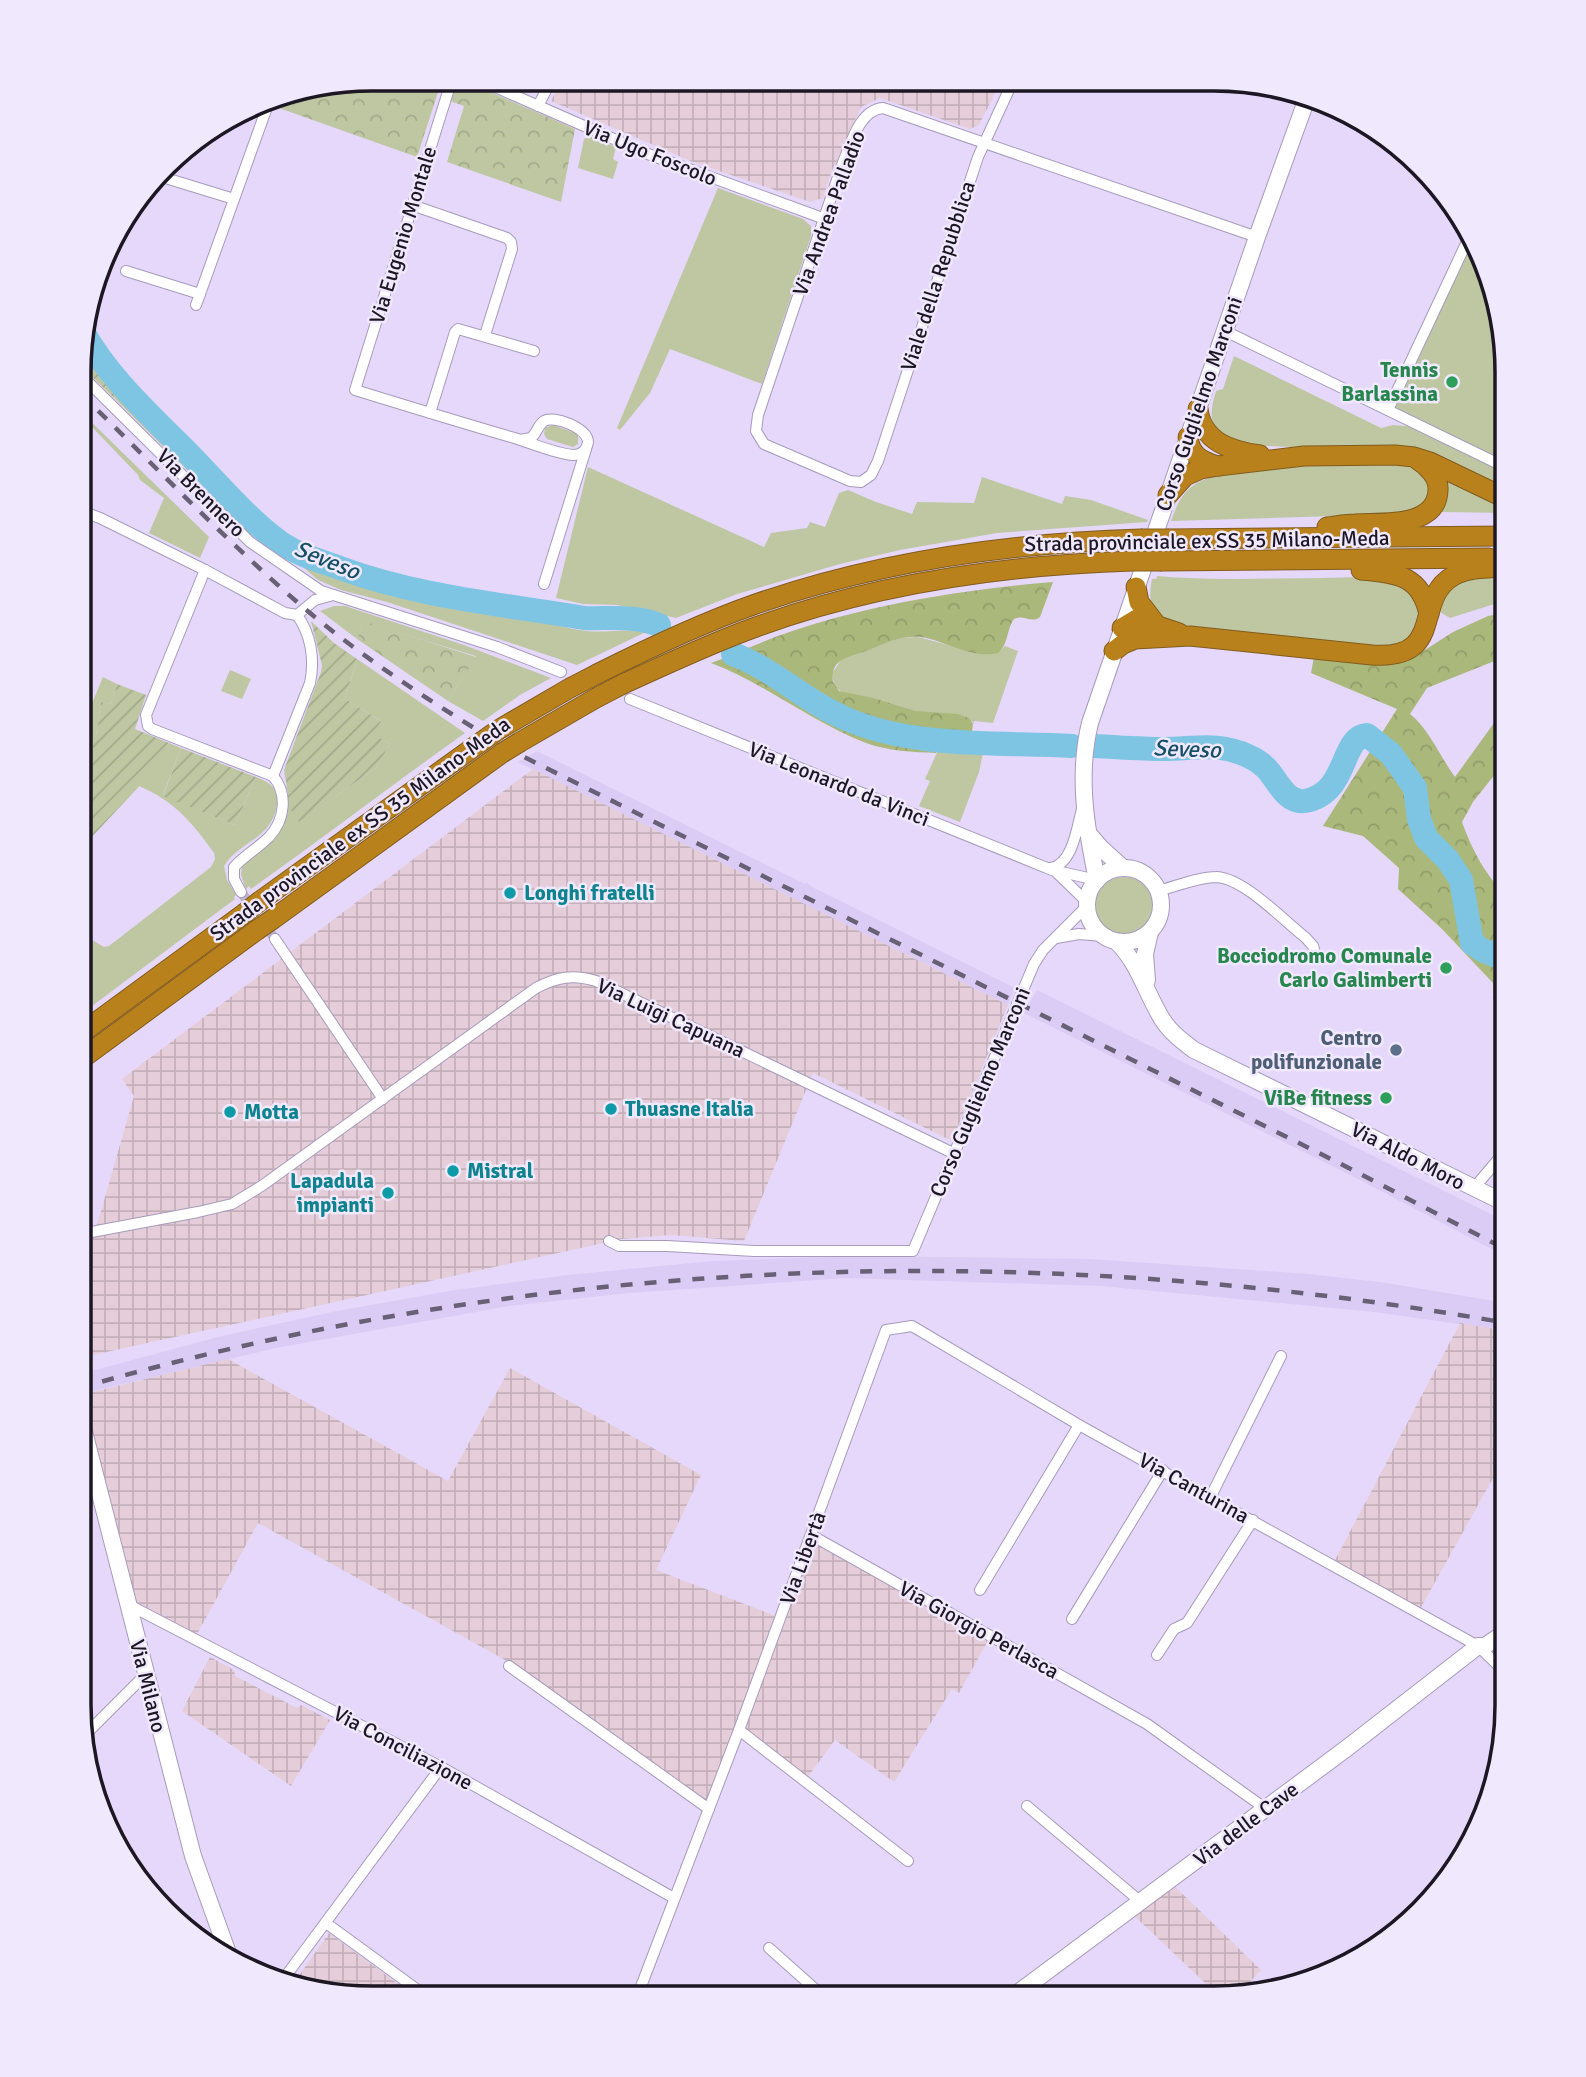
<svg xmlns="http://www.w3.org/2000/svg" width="1586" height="2077" font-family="Signika,sans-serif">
<defs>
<pattern id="industrial-grid" width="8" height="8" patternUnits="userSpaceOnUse" patternTransform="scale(1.75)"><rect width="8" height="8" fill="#e5ced9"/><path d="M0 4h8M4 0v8" fill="none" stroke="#c4b0ba"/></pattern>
<pattern id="forest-crowns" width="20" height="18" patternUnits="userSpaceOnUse" patternTransform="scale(1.75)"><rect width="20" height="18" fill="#abb87b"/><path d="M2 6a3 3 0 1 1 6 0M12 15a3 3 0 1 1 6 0" fill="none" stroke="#939d6a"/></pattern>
<pattern id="park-crowns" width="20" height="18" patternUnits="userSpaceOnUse" patternTransform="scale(1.75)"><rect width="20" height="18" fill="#bec7a2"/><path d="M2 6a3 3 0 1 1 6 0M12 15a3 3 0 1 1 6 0" fill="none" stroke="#a3aa8b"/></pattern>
<pattern id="garden-furrows" width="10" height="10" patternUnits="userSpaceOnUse" patternTransform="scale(1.75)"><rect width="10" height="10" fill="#bec7a2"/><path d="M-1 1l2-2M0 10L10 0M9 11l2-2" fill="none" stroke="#a3aa8b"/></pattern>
</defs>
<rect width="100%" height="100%" fill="#e5d8fb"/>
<!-- built -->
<g fill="#dbccf5">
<polygon points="537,751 805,884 806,882 814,888 1015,988 1008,1005 518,762"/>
<polygon points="1037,990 1507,1222 1507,1257 1352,1176 1024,1013"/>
<polygon points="865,1256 1090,1259 1309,1274 1387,1283 1507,1303 1507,1331 1375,1312 1101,1286 845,1278 629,1293 509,1306 276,1348 89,1392 84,1373 218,1337 332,1312 449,1291 568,1275 712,1261"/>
</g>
<!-- industrial -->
<g fill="url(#industrial-grid)">
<polygon points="562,79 1001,81 979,125 970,129 880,98 861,107 831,173 823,198 810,202 693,162 551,101"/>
<polygon points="533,769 1008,1005 952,1141 813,1073 744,1241 670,1235 622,1239 88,1356 79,1341 80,1274 99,1218 134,1096 122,1079"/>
<polygon points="1460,1323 1507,1331 1507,1453 1419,1611 1334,1562"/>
<polygon points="228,1359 448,1481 510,1368 701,1475 656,1570 778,1617 708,1807 507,1661 258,1523 197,1634 134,1601 80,1395"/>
<polygon points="813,1539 989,1639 959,1693 952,1689 894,1782 835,1740 807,1778 743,1729"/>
<polygon points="210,1657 234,1670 235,1676 297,1708 301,1705 330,1720 291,1786 182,1711"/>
<polygon points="1167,1879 1261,1970 1241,1992 1220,1997 1127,1909"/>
<polygon points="329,1933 390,1978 414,1996 334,1996 295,1981"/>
</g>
<!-- grass -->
<g fill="#bec7a2">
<polygon points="590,136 616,147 613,159 618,162 613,179 578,168 584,139"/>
<polygon points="718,188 803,219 811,226 811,236 762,384 670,349 650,393 620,430 617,428"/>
<polygon points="1474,238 1477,242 1507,371 1507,464 1395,409"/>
<path d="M 1234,356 L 1381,428 L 1393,425 L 1407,426 L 1507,474 L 1507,492 L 1433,454 L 1248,445 C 1215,435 1205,426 1216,391 L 1223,389 Z"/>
<polygon points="120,393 253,535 114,398"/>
<polygon points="81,412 209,537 200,558 149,533 164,498 140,480 138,475 93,428 81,423"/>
<polygon points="553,425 578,434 578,444 573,447 547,439 544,434 545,428"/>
<path d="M 1344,463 L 1401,464 L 1415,466 L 1430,480 L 1425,505 L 1400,514 L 1171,521 C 1176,507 1181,494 1194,485 C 1221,466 1308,465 1344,463 Z"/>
<polygon points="588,467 764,547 771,533 807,528 810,522 825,527 839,493 848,490 876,502 912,514 917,502 974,503 982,477 1062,504 1065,496 1091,500 1148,520 1147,522 997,533 900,550 840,564 737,594 676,618 617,605 583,604 556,598"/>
<polygon points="1442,475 1507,505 1507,513 1440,512"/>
<path d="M 305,563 C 379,590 453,605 529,618 C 549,622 567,629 587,631 C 607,633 626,628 646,632 L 577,665 L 387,602 L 341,590 L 318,580 L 304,568 Z"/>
<path d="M 1157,576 C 1213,581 1269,578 1325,578 C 1342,578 1380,575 1395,580 C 1420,590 1428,625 1405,641 C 1397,646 1388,646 1379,647 L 1182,625 C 1156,615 1146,610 1152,579 L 1156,579 Z"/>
<polygon points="1507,576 1507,600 1450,618 1440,612 1447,590 1469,577"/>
<polygon points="334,606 345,606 464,645 551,678 520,695 483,721 448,701 476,656 363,622 357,639 320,611"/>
<path d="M 918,637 L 982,654 C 990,655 1000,653 1005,646 L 1018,651 L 993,723 L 974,721 L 973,724 L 972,721 L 916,711 L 874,698 L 843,693 L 834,686 L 832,673 L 842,659 L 898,638 Z"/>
<path d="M 357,659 L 465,733 C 393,784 323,838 251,889 L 249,886 L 246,889 L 241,875 L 242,866 L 287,804 L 300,821 L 376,768 L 390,744 L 374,735 L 381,721 L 345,699 Z"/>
<polygon points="230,670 251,679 242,699 221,691"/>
<polygon points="103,677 117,684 111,704 101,702 96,735 81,735 81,723 83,725"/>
<path d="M 169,743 L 181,748 L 163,795 L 235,825 L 256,777 C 269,782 279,788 277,804 C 272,840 240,840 224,866 L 227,880 L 236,895 L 234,897 L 235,899 L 80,1015 L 80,933 L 104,947 L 109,946 L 211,867 L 215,859 L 214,853 C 192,822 174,801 139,786 Z"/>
<polygon points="940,746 984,749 979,772 960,822 919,806 930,781 925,779"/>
<circle cx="1124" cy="907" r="30"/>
</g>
<!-- forest -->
<g fill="url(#forest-crowns)">
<path d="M 1053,582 L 1040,617 C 1032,624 1023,614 1014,619 C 1006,630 1009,644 998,653 C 973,660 945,640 920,637 C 898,635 882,645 863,652 C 846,658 830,660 833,682 L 839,691 L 874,698 L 916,711 L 958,714 L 969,718 L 973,724 L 972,731 L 962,735 C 913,731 866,725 822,700 C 796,685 773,664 746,649 C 836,609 956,590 1053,582 Z"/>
<path d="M 1507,612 L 1507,656 L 1427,688 L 1410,714 C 1430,730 1440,757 1455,777 L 1507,705 L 1507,759 L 1473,802 L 1462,822 C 1473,852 1485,874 1507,897 L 1507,1002 L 1493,999 L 1493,983 L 1442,929 L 1398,889 L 1399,868 L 1363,836 L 1323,826 L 1397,709 L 1311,673 L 1314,657 L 1397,663 L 1414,657 L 1453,632 L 1488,616 Z"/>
<path d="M 722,659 C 776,678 820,720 876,737 C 896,744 918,744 940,746 L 936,753 C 913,752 888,751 866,743 C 813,723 766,684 711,663 Z"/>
</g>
<!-- park -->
<g fill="url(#park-crowns)">
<polygon points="372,79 437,79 440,86 417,157 276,107 274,104 278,94"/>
<polygon points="470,83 575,129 561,202 447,162 464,106 450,101 455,88"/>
<polygon points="363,621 476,657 448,701 357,639"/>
</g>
<!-- garden -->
<g fill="url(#garden-furrows)">
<polygon points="81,345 92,361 119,393 114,398 81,366"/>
<polygon points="311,621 334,643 357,659 345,699 381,721 375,735 390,744 376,768 299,822 287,804 288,794 284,770 321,672 322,665"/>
<polygon points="117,684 146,695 135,729 169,743 145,780 88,841 88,868 80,868 81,735 96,735 101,702 111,704"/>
<polygon points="181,748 256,777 235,825 163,796"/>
</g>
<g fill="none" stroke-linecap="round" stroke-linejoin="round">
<!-- river -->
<g stroke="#7ec5e4" stroke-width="24">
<path d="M 82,330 C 108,377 148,413 186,451 C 215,480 248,520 281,543 C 299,555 320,561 340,568 C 419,597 501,604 584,618 C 609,619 635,615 659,625"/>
<path d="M 733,654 C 775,670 807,703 849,720 C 915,748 1001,742 1072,746"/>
<path d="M 1094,746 C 1117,747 1140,749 1164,749 C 1194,749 1219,742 1248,756 C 1255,759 1261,763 1266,768 C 1277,779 1286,804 1305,801 C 1349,793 1340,737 1367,735 L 1391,754 L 1415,788 L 1419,819 L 1426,838 L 1448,860 L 1461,880 L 1472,943 L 1482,950 L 1507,960"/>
</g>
<!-- street-tunnel -->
<polyline stroke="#bdb1d0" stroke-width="10" stroke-dasharray="10 5" stroke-linecap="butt" points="241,892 275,939"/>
<!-- street casing -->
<g stroke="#a79bbc" stroke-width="12">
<g id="street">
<path d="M 452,79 L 355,390 C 407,406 459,422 511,437 C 529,442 556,454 573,455 C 581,455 587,450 588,442 C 588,428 554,415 544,421 C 538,425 537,433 531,438 L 520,440"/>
<polyline points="477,79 648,154 825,219"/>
<path d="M 1013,81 L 978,157 L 878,461 L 871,475 L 861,482 L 850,481 L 764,444 L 756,431 L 758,415 L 843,162 C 851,144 859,110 883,108 L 1257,237"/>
<polyline points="538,106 552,79"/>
<polyline points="159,176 234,199"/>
<polyline points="412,205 507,238 511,242 512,249 485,335"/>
<polyline points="126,271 200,294 196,305"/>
<polyline points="200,294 270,99"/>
<polyline points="1225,331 1507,468"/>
<polyline points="81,375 250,542 321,591 497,647 561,672"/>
<polyline points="1388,410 1471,233"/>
<polyline points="430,413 455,332 458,329 534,351"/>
<polyline points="81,511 100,518 205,570 285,613 297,615 315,600 333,595"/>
<path d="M 205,570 L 146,715 L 148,726 L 152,729 L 273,776 L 310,683 C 315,660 311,634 297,615"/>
<polyline points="544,584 586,449"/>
<polyline points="630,699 1052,870 1097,880"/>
<path d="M 1051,868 C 1073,864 1077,827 1082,809"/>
<polyline points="1057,873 1087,902"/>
<path d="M 1158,891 C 1177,886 1198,877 1217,877 C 1245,879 1284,921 1306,938 L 1313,946 L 1316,956"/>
<path d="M 241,892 L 234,879 L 234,867 C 244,856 258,848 269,837 C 285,820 288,794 273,776"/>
<polyline points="1056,938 1079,934 1103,936"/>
<polyline points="275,939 383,1099"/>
<polyline points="1474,1188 1507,1149"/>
<polyline points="609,1241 619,1246 667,1246 754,1251 913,1251 1034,964 1043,950 1087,906"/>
<path d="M 80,1246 L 86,1233 L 198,1212 L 232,1204 L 263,1185 L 536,988 C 557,977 573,974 596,981 L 955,1154"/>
<polyline points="1211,1496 1281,1356"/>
<polyline points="811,1535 1147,1724 1266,1809"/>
<polyline points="980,1590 1079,1425"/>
<polyline points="129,1605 441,1767 674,1898"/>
<polyline points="1072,1619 1163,1470"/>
<polyline points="1157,1655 1174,1629 1187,1623 1253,1520"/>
<polyline points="509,1666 709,1809"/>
<polyline points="739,1730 908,1861"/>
<polyline points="86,1734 145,1675"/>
<polyline points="1027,1806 1141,1902"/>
<polyline points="326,1923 426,1996"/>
<polyline points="769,1948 824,1997"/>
<polyline points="285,1977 441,1767"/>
<polyline points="637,1997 739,1730 886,1330 912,1326 1079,1425 1478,1646 1507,1674"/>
</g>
</g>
<!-- secondary casing -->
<g stroke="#a79bbc" stroke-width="18">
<g id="secondary">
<polyline points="1088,833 1101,848 1123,868"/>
<circle cx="1124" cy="905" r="37"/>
<path d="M 1097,880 C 1086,827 1077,776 1090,723 L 1257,237 L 1306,101"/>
<path d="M 1117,942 C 1139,964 1146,993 1162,1019 C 1170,1032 1182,1041 1194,1050 L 1507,1204"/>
<polyline points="1147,980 1145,954 1150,932"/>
<polyline points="79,1412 193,1856 229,1956"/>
<polyline points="1011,1998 1347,1748 1478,1646 1485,1646 1507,1631"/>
</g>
</g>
<!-- highway casing -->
<g stroke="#825c1e" stroke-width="21">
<g id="highway">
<path d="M 1198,409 C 1202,442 1231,451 1260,455"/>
<path d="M 1188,437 C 1190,455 1201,461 1218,466"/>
<polyline points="1168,495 1185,476 1201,469 1218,466 1304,456 1395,455 1414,457 1430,462 1507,499"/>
<path d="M 1327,527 C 1336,526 1346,524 1355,524 C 1379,522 1437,529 1438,490 C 1439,478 1428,466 1418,460"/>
<polyline points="1169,539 1507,536"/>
<polyline points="1162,561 1489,558"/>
<path d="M 1361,570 C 1397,574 1420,574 1429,614"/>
<polyline points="1136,587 1139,602 1155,623"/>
<polyline points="1122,628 1137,619 1179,633"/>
<path d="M 1114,651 L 1123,644 L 1135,639 L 1190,636 L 1372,655 C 1447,660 1412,600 1453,576 C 1468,567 1490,568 1507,567"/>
<path d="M 597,674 C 647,649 699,624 753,605 C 878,561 1009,543 1141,539"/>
<path d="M 623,684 C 667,664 711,643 756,627 C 877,583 1005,565 1133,561"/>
<polyline points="498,730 570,688"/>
<polyline points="520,742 596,698"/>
<polyline points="260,901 481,742"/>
<polyline points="273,919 502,753"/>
<polyline points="80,1034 245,913"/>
<polyline points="80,1060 257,930"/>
</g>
</g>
<!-- street -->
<use href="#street" stroke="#fff" stroke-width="10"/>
<!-- secondary -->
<use href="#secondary" stroke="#fff" stroke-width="16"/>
<!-- highway -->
<use href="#highway" stroke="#b9811c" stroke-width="19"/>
<!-- rail -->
<g stroke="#686075" stroke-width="4.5" stroke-dasharray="12 12" stroke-linecap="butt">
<path d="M 81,394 C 155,466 226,541 304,608 C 368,662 439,707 510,750 L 1339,1163 L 1507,1250"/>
<path d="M 79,1388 C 546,1254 1030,1239 1507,1323"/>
</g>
<!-- highway-bridge casing -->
<g stroke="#825c1e" stroke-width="21" stroke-linecap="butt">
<g id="highway-bridge">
<polyline points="1141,539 1169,539"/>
<polyline points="1133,561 1162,561"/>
<polyline points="570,688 597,674"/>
<polyline points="596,698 623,684"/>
<polyline points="481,742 498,730"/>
<polyline points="502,753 520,742"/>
<polyline points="245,913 260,901"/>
<polyline points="257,930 273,919"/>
</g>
</g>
<!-- highway-bridge -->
<use href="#highway-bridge" stroke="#b9811c" stroke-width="19"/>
</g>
<!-- markers -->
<g fill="#2e9e5b" stroke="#f0e8fd" stroke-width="2.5">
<circle cx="1452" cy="382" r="7"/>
<circle cx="1446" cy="968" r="7"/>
<circle cx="1386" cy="1098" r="7"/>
</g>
<g fill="#0f9aa8" stroke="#f0e8fd" stroke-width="2.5">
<circle cx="510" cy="893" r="7"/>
<circle cx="611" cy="1109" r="7"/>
<circle cx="230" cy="1112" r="7"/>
<circle cx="453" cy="1171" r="7"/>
<circle cx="388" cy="1193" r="7"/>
</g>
<circle fill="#5c6f8a" stroke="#f0e8fd" stroke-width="2.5" cx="1396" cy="1050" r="7"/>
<g text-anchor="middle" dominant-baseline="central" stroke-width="5" stroke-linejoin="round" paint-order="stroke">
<!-- street labels -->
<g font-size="21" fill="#1c1723" stroke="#f0e8fd">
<text transform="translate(650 153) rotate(22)">Via Ugo Foscolo</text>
<text transform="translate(829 213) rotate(-70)">Via Andrea Palladio</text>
<text transform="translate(403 235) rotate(-73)">Via Eugenio Montale</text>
<text transform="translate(938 276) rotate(-72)">Viale della Repubblica</text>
<text transform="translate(1199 404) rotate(-71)">Corso Guglielmo Marconi</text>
<text transform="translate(201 493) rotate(45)">Via Brennero</text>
<text transform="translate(1207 541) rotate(-1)">Strada provinciale ex SS 35 Milano-Meda</text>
<text transform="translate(839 784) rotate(22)">Via Leonardo da Vinci</text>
<text transform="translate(360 829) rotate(-36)">Strada provinciale ex SS 35 Milano-Meda</text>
<text transform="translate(671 1018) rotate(25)">Via Luigi Capuana</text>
<text transform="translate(980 1092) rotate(-67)">Corso Guglielmo Marconi</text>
<text transform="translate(1408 1156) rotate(27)">Via Aldo Moro</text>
<text transform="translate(1194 1488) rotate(29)">Via Canturina</text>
<text transform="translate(803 1558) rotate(-70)">Via Libertà</text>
<text transform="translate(979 1630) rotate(29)">Via Giorgio Perlasca</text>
<text transform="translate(148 1686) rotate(76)">Via Milano</text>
<text transform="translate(403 1748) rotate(28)">Via Conciliazione</text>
<text transform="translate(1246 1824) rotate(-37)">Via delle Cave</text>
</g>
<!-- leisure labels -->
<g font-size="21" font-weight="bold" fill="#27864d" stroke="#f0e8fd" text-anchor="end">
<text x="1438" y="370">Tennis<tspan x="1438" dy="24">Barlassina</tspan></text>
<text x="1432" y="956">Bocciodromo Comunale<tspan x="1432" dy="24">Carlo Galimberti</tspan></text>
<text x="1372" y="1098">ViBe fitness</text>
</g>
<!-- culture labels -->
<g font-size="21" font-weight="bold" fill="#0d838f" stroke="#f0e8fd" text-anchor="start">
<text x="524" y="893">Longhi fratelli</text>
<text x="625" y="1109">Thuasne Italia</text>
<text x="244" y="1112">Motta</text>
<text x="467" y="1171">Mistral</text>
<text x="374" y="1181" text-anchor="end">Lapadula<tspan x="374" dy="24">impianti</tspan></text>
</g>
<!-- service labels -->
<g font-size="21" font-weight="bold" fill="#4e5e75" stroke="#f0e8fd" text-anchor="end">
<text x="1382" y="1038">Centro<tspan x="1382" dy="24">polifunzionale</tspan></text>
</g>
<!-- water labels -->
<g font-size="23" font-style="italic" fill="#165066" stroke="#f0e8fd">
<text transform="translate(327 560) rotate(22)">Seveso</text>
<text transform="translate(1187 749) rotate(2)">Seveso</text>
</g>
</g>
<!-- crop -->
<path d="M0 0H1586V2077H0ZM372 91H1214A281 281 0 0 1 1495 372V1705A281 281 0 0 1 1214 1986H372A281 281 0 0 1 91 1705V372A281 281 0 0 1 372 91Z" fill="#f0e8fd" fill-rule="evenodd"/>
<path fill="none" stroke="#1c1723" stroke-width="3.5" d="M372 91H1214A281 281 0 0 1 1495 372V1705A281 281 0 0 1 1214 1986H372A281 281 0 0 1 91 1705V372A281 281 0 0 1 372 91Z"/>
</svg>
